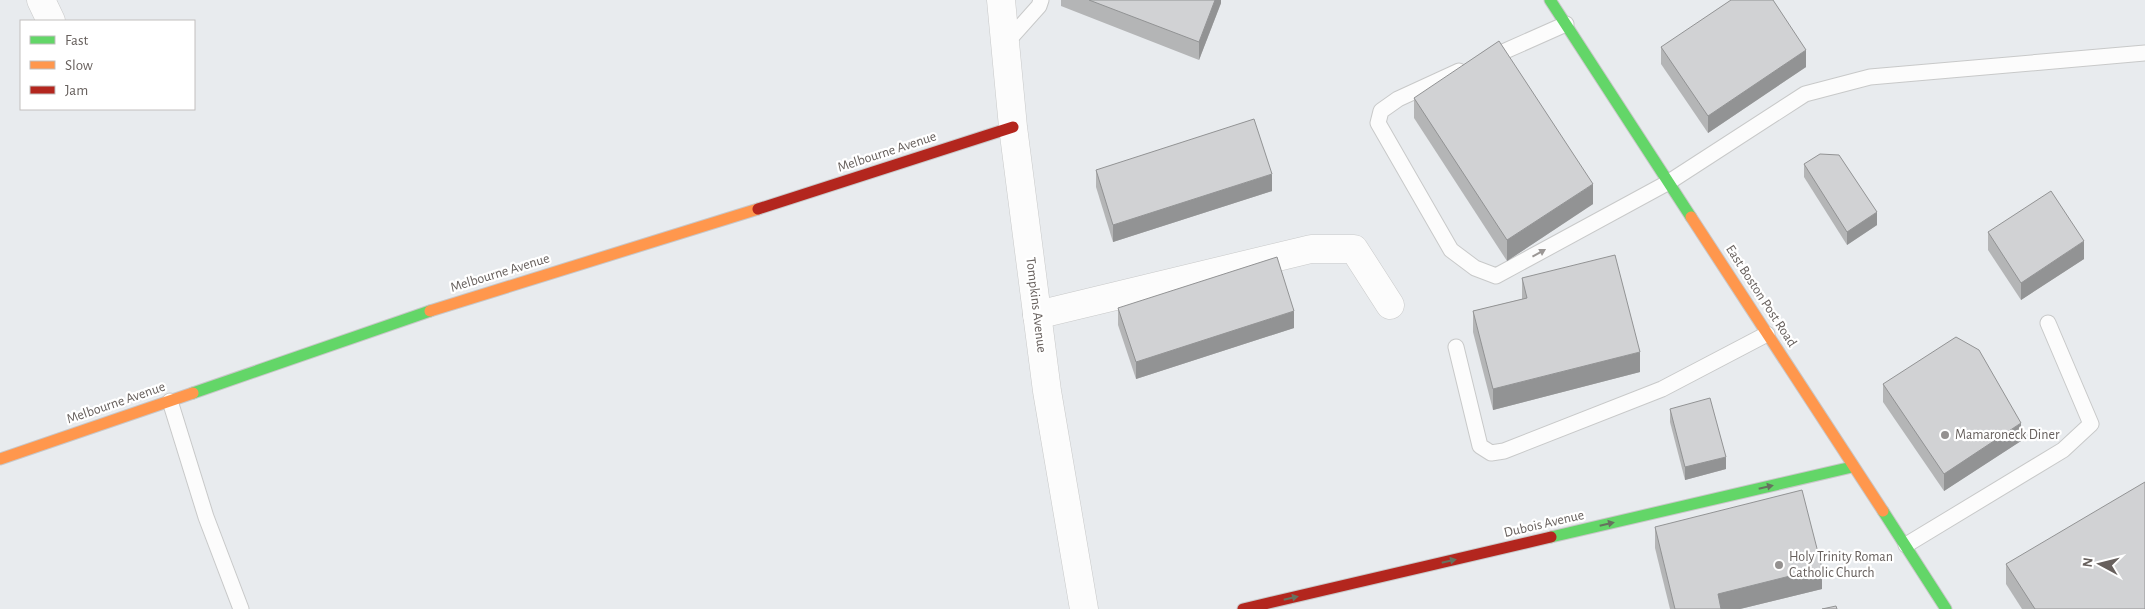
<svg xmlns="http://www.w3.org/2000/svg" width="2145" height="609" font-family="'Alegreya Sans',sans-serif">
<rect width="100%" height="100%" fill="#e8ebee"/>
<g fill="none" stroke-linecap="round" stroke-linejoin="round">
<!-- lane casing -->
<g stroke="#c8c9c9" stroke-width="17">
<g id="lane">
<polyline points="1005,44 1039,6 1041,0"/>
<polyline points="1487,59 1566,24"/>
<polyline points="1459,71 1398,99 1381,111 1378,123 1451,250 1475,268 1496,276 1669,182 1805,94 1870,77 2145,53"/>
<polyline points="1456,347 1480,446 1491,453 1504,451 1662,389 1767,334"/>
<polyline points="170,401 206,517 241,609"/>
<polyline points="1906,545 2063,450 2091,424 2048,323"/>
</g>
</g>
<!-- street casing -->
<g stroke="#c8c9c9" stroke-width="29">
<g id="street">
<polyline points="41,0 51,21"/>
<polyline points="1001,0 1013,127 1047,391 1084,609"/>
<polyline points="1037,315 1311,249 1354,249 1390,305"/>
</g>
</g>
<!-- fast casing -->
<g stroke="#c8c7c8" stroke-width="13">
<g id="fast">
<polyline points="1550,0 1691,217"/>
<polyline points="193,393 430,311"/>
<polyline points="1883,511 1946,609"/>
<polyline points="1551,537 1852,467"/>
</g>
</g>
<!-- slow casing -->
<g stroke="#c8c7c8" stroke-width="13">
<g id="slow">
<polyline points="1691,217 1883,511"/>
<polyline points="430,311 758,209"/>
<polyline points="0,459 193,393"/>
</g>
</g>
<!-- jam casing -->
<g stroke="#c8c7c8" stroke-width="13">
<g id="jam">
<polyline points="758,209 1013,127"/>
<polyline points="1243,609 1551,537"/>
</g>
</g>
<!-- lane -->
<use href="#lane" stroke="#fcfcfc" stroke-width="15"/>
<!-- street -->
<use href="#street" stroke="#fcfcfc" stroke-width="28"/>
<!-- fast -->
<use href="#fast" stroke="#63d668" stroke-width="11"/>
<!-- slow -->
<use href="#slow" stroke="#ff974d" stroke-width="11"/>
<!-- jam -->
<use href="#jam" stroke="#b3261e" stroke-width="11"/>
</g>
<!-- wall -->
<g fill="#b4b5b6">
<polygon points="1061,0 1221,0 1221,3 1199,60 1061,6"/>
<polygon points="1661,47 1806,67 1708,133 1661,64"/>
<polygon points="1414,98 1593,204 1507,261 1414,118"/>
<polygon points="1804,164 1877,225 1847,245 1804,177"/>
<polygon points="1096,170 1272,191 1113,242 1096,187"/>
<polygon points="1988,232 2084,259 2021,300 1988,250"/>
<polygon points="1522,278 1640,372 1493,410 1473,332 1473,311 1522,299"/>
<polygon points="1118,308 1294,328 1136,379 1118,325"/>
<polygon points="1883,384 2021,441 1944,491 1883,402"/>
<polygon points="1670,409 1726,469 1685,480 1670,422"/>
<polygon points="1655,527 1822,589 1740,609 1670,609 1655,548"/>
<polygon points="2006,564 2145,609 2022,609 2006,584"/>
</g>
<!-- shaded-wall -->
<g fill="#929394">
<polygon points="1215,0 1221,0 1221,3 1199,60 1199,42"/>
<polygon points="1806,50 1806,67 1708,133 1708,116"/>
<polygon points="1272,174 1272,191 1113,242 1113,225"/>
<polygon points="1593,184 1593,204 1507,261 1507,240"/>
<polygon points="1877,212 1877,225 1847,245 1847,232"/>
<polygon points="2084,241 2084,259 2021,300 2021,283"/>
<polygon points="1294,311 1294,328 1136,379 1136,362"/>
<polygon points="1640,352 1640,372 1493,410 1493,389"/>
<polygon points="2021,423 2021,441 1944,491 1944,474"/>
<polygon points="1726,457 1726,469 1685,480 1685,467"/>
<polygon points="1822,568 1822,589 1740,609 1718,609 1718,594"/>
</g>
<!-- building -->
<g fill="#d1d2d4" stroke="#929394">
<polygon points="1089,0 1215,0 1199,42"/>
<polygon points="1731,0 1773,0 1806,50 1708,116 1661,47"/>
<polygon points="1499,41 1593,184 1507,240 1414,98"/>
<polygon points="1254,119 1272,174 1113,225 1096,170"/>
<polygon points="1820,154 1839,155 1877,212 1847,232 1804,164"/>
<polygon points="2051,191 2084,241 2021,283 1988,232"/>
<polygon points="1615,255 1640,352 1493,389 1473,311 1527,298 1522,278"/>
<polygon points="1277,257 1294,311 1136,362 1118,308"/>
<polygon points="1956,337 1979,350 2021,423 1944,474 1883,384"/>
<polygon points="1710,398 1726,457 1685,467 1670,409"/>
<polygon points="2145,482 2145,609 2035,609 2006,564"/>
<polygon points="1802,490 1822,568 1718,594 1721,609 1675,609 1655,527"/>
<polygon points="1836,606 1837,609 1822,609"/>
</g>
<!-- one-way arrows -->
<defs><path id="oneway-solid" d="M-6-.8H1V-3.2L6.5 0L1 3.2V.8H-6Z" transform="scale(1.25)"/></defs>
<use fill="#9b9795" href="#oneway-solid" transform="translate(1539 253) rotate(-29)"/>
<g fill="#66725f">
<use href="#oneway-solid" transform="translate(1766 487) rotate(-13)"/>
<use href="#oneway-solid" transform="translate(1607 524) rotate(-13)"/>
<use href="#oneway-solid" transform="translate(1449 561) rotate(-13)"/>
<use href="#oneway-solid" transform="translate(1291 598) rotate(-13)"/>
</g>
<!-- markers -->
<g fill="#949190" stroke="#fff" stroke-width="2">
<circle cx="1945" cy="435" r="5"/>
<circle cx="1779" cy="565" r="5"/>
</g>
<g text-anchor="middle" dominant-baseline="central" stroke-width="4.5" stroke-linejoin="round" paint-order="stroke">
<!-- street labels -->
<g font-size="14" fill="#67605d" stroke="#fff">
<text transform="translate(887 152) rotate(-18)">Melbourne Avenue</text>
<text transform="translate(500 273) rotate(-17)">Melbourne Avenue</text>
<text transform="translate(1761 296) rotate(57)">East Boston Post Road</text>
<text transform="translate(1036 305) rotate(83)">Tompkins Avenue</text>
<text transform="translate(116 403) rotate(-19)">Melbourne Avenue</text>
<text transform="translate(1544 524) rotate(-13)">Dubois Avenue</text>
</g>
<!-- poi labels -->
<g font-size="14" fill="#67605d" stroke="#fff" text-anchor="start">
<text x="1955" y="435">Mamaroneck Diner</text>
<text x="1789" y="557">Holy Trinity Roman<tspan x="1789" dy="16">Catholic Church</tspan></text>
</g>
</g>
<!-- legend -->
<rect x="20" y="20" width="175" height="90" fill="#ffffff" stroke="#c2bfbe"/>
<rect x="30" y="36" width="25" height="8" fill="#63d668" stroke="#c2bfbe"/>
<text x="65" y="45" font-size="15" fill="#67605d">Fast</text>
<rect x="30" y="61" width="25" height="8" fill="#ff974d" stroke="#c2bfbe"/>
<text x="65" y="70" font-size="15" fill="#67605d">Slow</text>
<rect x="30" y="86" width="25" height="8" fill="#b3261e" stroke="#c2bfbe"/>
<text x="65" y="95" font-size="15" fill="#67605d">Jam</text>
<!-- north arrow -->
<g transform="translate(2100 564) rotate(277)" stroke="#ffffff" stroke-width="4" paint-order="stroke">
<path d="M0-4L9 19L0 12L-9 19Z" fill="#67605d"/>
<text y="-8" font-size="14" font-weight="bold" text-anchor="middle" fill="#67605d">N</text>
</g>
</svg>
